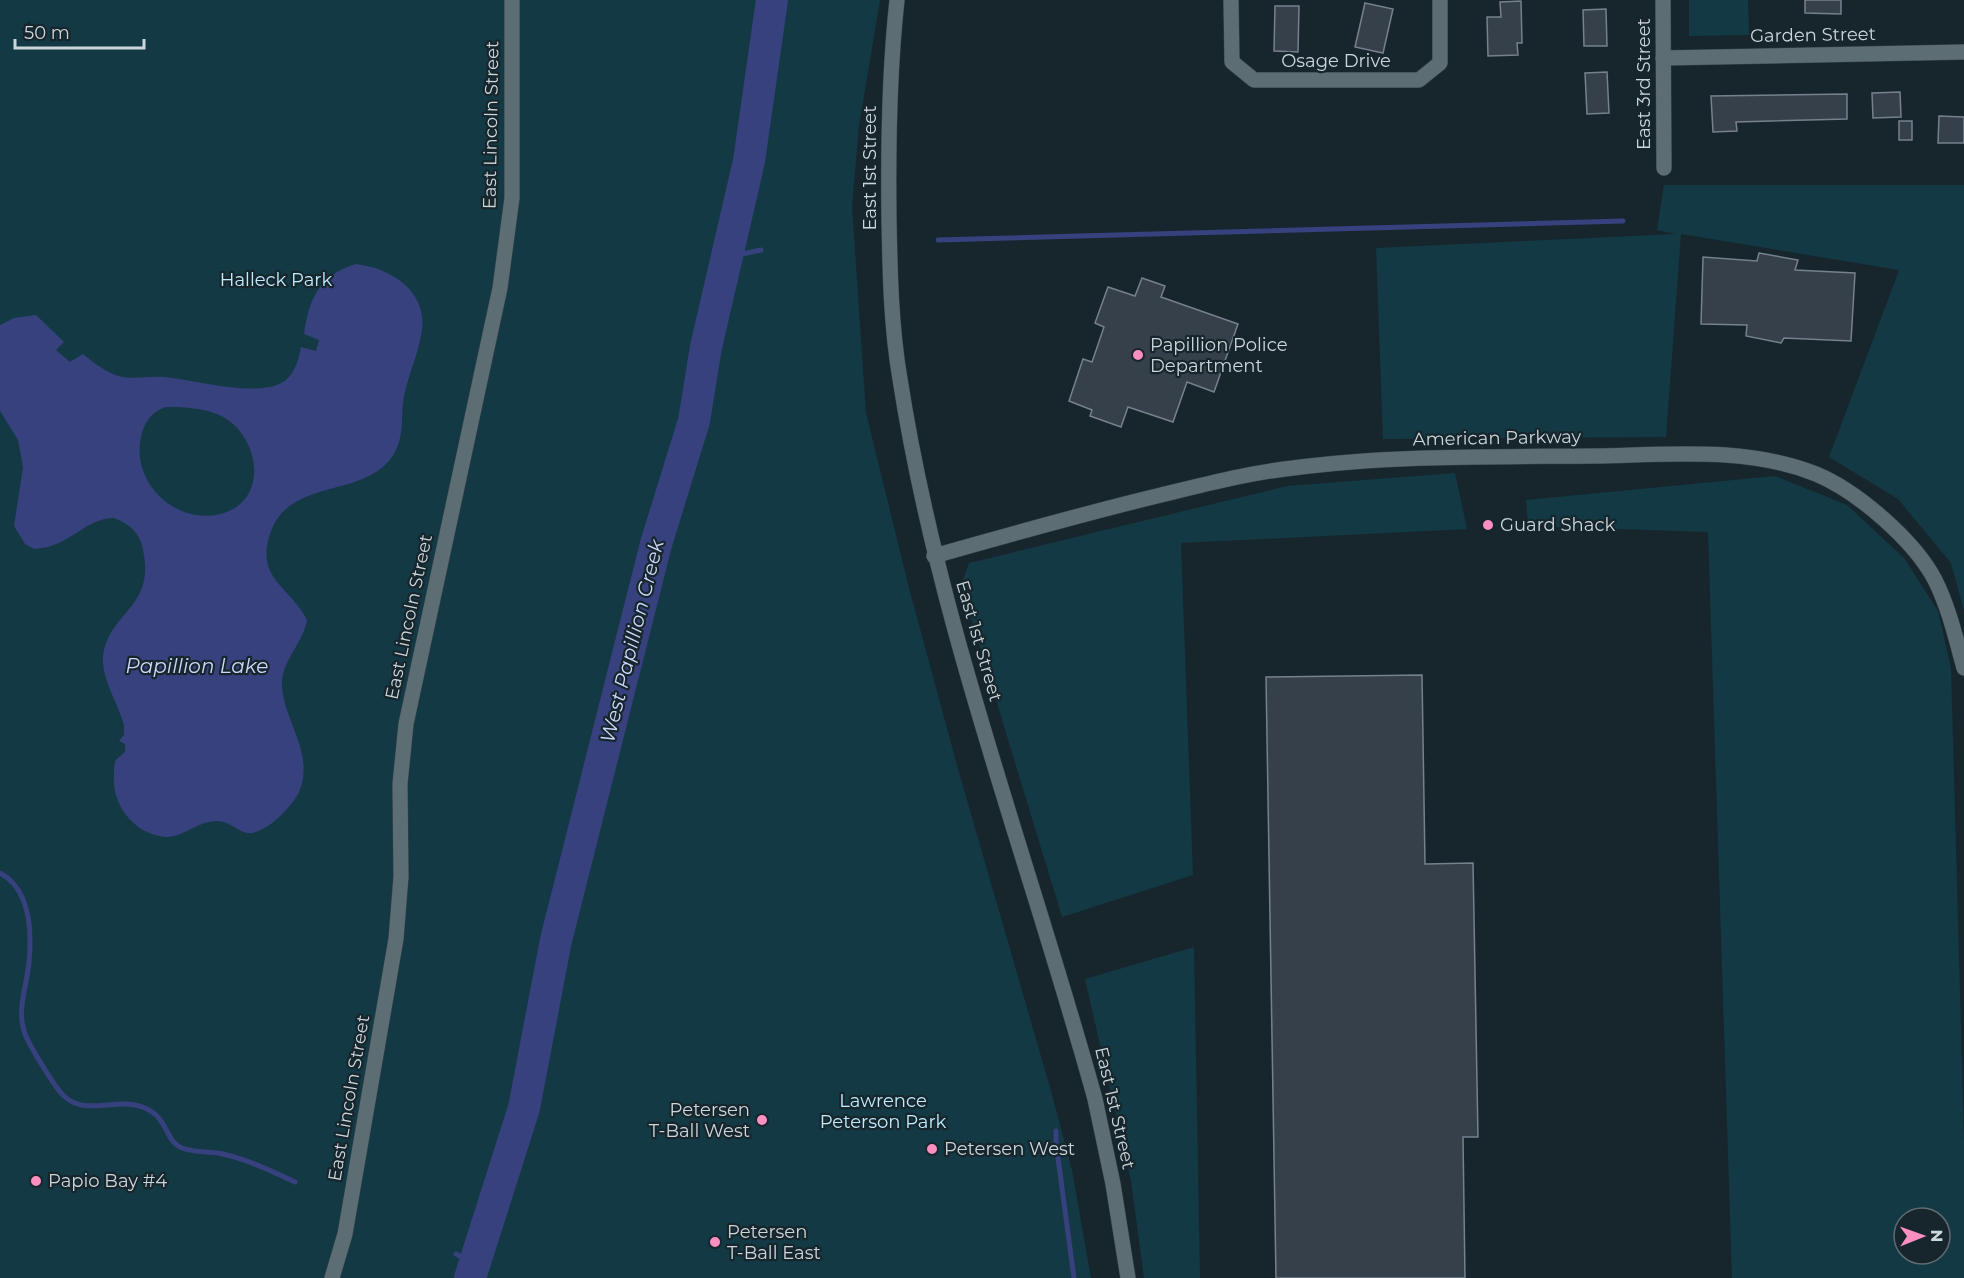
<svg xmlns="http://www.w3.org/2000/svg" width="1964" height="1278" font-family="Montserrat,sans-serif">
<rect width="100%" height="100%" fill="#17262c"/>
<!-- green -->
<g fill="#133945" fill-rule="evenodd">
<polygon points="0,0 880,0 859,126 852,206 866,413 909,588 958,769 1051,1091 1072,1170 1091,1278 0,1278"/>
<polygon points="1689,0 1748,0 1749,35 1689,36"/>
<polygon points="1664,185 1964,185 1964,611 1951,563 1898,499 1829,457 1899,270 1681,234 1666,437 1383,439 1376,248 1676,234 1657,230"/>
<polygon points="1455,473 1467,529 1181,543 1193,875 1062,917 961,585 969,563 1287,486"/>
<path d="M 1775,476 L 1847,505 L 1904,558 L 1938,611 L 1951,668 L 1964,1139 L 1964,1278 L 1732,1278 L 1708,532 L 1528,526 L 1526,500 ZM 1904,1218 L 1940,1218 L 1940,1254 L 1904,1254 Z"/>
<polygon points="1194,947 1200,1278 1144,1278 1131,1181 1085,979"/>
</g>
<!-- water -->
<path fill="#37417d" fill-rule="evenodd" d="M 356,264 C 390,268 427,290 422,330 C 419,352 409,373 404,396 C 400,419 406,441 389,461 C 356,498 288,479 270,534 C 255,579 291,587 307,620 C 303,644 280,662 282,687 C 285,723 315,754 299,792 C 292,807 265,835 247,833 C 237,831 229,821 217,821 C 198,821 182,838 166,837 C 134,835 111,804 114,774 C 114,771 114,763 116,760 C 118,757 123,755 125,751 L 125,744 L 119,741 L 124,735 L 124,725 C 118,702 98,674 104,650 C 113,611 155,606 143,550 C 140,533 130,524 114,518 C 82,519 71,547 34,549 L 25,544 L 14,526 L 23,467 L 18,440 L 0,411 L 0,325 L 14,318 L 36,315 L 64,342 L 56,350 L 70,362 L 83,354 C 93,362 104,371 118,376 C 131,380 149,376 163,377 C 193,379 261,400 286,380 C 295,372 299,359 301,347 L 316,351 L 319,340 L 304,334 C 309,299 319,275 356,264 ZM 166,407 C 185,407 211,408 228,420 C 257,440 268,493 229,511 C 183,531 130,486 141,437 C 145,421 151,412 166,407 Z"/>
<g fill="none" stroke-linecap="round" stroke-linejoin="round">
<!-- stream -->
<g stroke="#37417d" stroke-width="5">
<polyline points="938,240 1623,221"/>
<polyline points="728,257 761,250"/>
<path d="M 0,873 C 30,889 32,931 29,963 C 27,984 17,1009 24,1031 C 27,1042 55,1088 64,1096 C 84,1115 111,1100 135,1105 C 170,1112 163,1141 182,1148 C 195,1153 210,1151 223,1154 C 249,1160 271,1171 295,1182"/>
<polyline points="1056,1131 1056,1143 1074,1278"/>
<polyline points="456,1254 474,1264"/>
</g>
<!-- river -->
<polyline stroke="#37417d" stroke-width="32" points="470,1278 524,1108 556,940 656,544 694,421 706,347 749,161 772,0"/>
</g>
<!-- building -->
<g fill="#36404b" stroke="#76818d" stroke-width="1.5">
<polygon points="1805,0 1841,0 1841,14 1805,13"/>
<polygon points="1521,1 1522,43 1517,43 1518,55 1488,56 1487,17 1501,17 1500,2"/>
<polygon points="1365,3 1393,9 1383,53 1355,47"/>
<polygon points="1275,6 1299,6 1298,52 1274,51"/>
<polygon points="1606,9 1607,46 1584,46 1583,10"/>
<polygon points="1607,72 1609,113 1587,114 1585,73"/>
<polygon points="1900,92 1901,117 1873,118 1872,93"/>
<polygon points="1847,94 1847,119 1736,122 1737,131 1713,132 1711,96"/>
<polygon points="1939,116 1964,117 1964,143 1938,143"/>
<rect x="1899" y="121" width="13" height="19"/>
<polygon points="1759,253 1798,260 1795,270 1855,273 1851,341 1784,338 1781,343 1746,336 1747,325 1701,324 1703,257 1757,261"/>
<polygon points="1142,278 1165,286 1161,297 1238,324 1214,392 1187,382 1173,422 1128,407 1121,427 1090,416 1092,410 1069,401 1083,359 1092,362 1104,327 1095,323 1108,287 1135,296"/>
<polygon points="1422,675 1425,864 1473,863 1478,1137 1463,1137 1465,1278 1276,1278 1266,677"/>
</g>
<g fill="none" stroke-linecap="round" stroke-linejoin="round">
<!-- minor casing -->
<g stroke="#384347" stroke-width="16">
<g id="minor">
<polyline points="1231,0 1232,62 1254,80 1419,80 1440,63 1440,0"/>
<polyline points="1663,0 1664,168"/>
<polyline points="1663,58 1964,52"/>
<path d="M 934,556 C 1008,535 1082,514 1157,496 C 1202,485 1247,473 1293,468 C 1392,455 1493,457 1593,456 C 1667,455 1746,446 1816,474 C 1857,491 1914,540 1935,580 C 1949,608 1956,639 1964,668"/>
<polyline points="332,1278 345,1234 396,939 401,877 400,784 406,724 500,288 512,198 512,0"/>
</g>
</g>
<!-- secondary casing -->
<g stroke="#384347" stroke-width="16">
<path id="secondary" d="M 897,0 C 889,73 888,147 889,220 C 890,273 891,327 900,379 C 938,625 1029,859 1095,1099 L 1113,1184 L 1128,1278"/>
</g>
<!-- minor -->
<use href="#minor" stroke="#5c6d74" stroke-width="15"/>
<!-- secondary -->
<use href="#secondary" stroke="#5c6d74" stroke-width="15"/>
</g>
<!-- markers -->
<g fill="#fc8fc2" stroke="#17262c" stroke-width="2">
<circle cx="1138" cy="355" r="6"/>
<circle cx="1488" cy="525" r="6"/>
<circle cx="762" cy="1120" r="6"/>
<circle cx="932" cy="1149" r="6"/>
<circle cx="36" cy="1181" r="6"/>
<circle cx="715" cy="1242" r="6"/>
</g>
<g text-anchor="middle" dominant-baseline="central" stroke-width="4.5" stroke-linejoin="round" paint-order="stroke">
<!-- street labels -->
<g font-size="18" fill="#cdd6da" stroke="#17262c">
<text transform="translate(1813 35) rotate(-1)">Garden Street</text>
<text x="1336" y="61">Osage Drive</text>
<text transform="translate(1644 84) rotate(-90)">East 3rd Street</text>
<text transform="translate(491 125) rotate(-89)">East Lincoln Street</text>
<text transform="translate(870 168) rotate(-90)">East 1st Street</text>
<text transform="translate(1497 438) rotate(-1)">American Parkway</text>
<text transform="translate(409 617) rotate(-78)">East Lincoln Street</text>
<text transform="translate(979 641) rotate(74)">East 1st Street</text>
<text transform="translate(349 1098) rotate(-80)">East Lincoln Street</text>
<text transform="translate(1115 1108) rotate(77)">East 1st Street</text>
</g>
<!-- park labels -->
<g font-size="18" fill="#bfecfe" stroke="#17262c">
<text x="276" y="280">Halleck Park</text>
<text x="883" y="1101">Lawrence<tspan x="883" dy="21">Peterson Park</tspan></text>
</g>
<!-- poi labels -->
<g font-size="18" fill="#cdd6da" stroke="#17262c" text-anchor="start">
<text x="1150" y="345">Papillion Police<tspan x="1150" dy="21">Department</tspan></text>
<text x="1500" y="525">Guard Shack</text>
<text x="750" y="1110" text-anchor="end">Petersen<tspan x="750" dy="21">T-Ball West</tspan></text>
<text x="944" y="1149">Petersen West</text>
<text x="48" y="1181">Papio Bay #4</text>
<text x="727" y="1232">Petersen<tspan x="727" dy="21">T-Ball East</tspan></text>
</g>
<!-- water labels -->
<g font-size="20" font-style="italic" fill="#cdd7fc" stroke="#17262c">
<text transform="translate(632 641) rotate(-76)">West Papillion Creek</text>
<text x="197" y="666">Papillion Lake</text>
</g>
</g>
<!-- north arrow -->
<g transform="translate(1922 1236) rotate(89)"><circle r="28" fill="#17262c" stroke="#606c72" stroke-width="1.5"/>
<path d="M0-4.5L10 22L0 15L-10 22Z" fill="#fc8fc2"/>
<text y="-9" font-size="16" font-weight="bold" text-anchor="middle" fill="#cdd6da">N</text>
</g>
<!-- scale -->
<path d="M15 39v9h129v-9" fill="none" stroke="#cdd6da" stroke-width="3"/>
<text x="24" y="39" font-size="18" fill="#cdd6da" stroke="#17262c" stroke-width="4.5" paint-order="stroke">50 m</text>
</svg>
